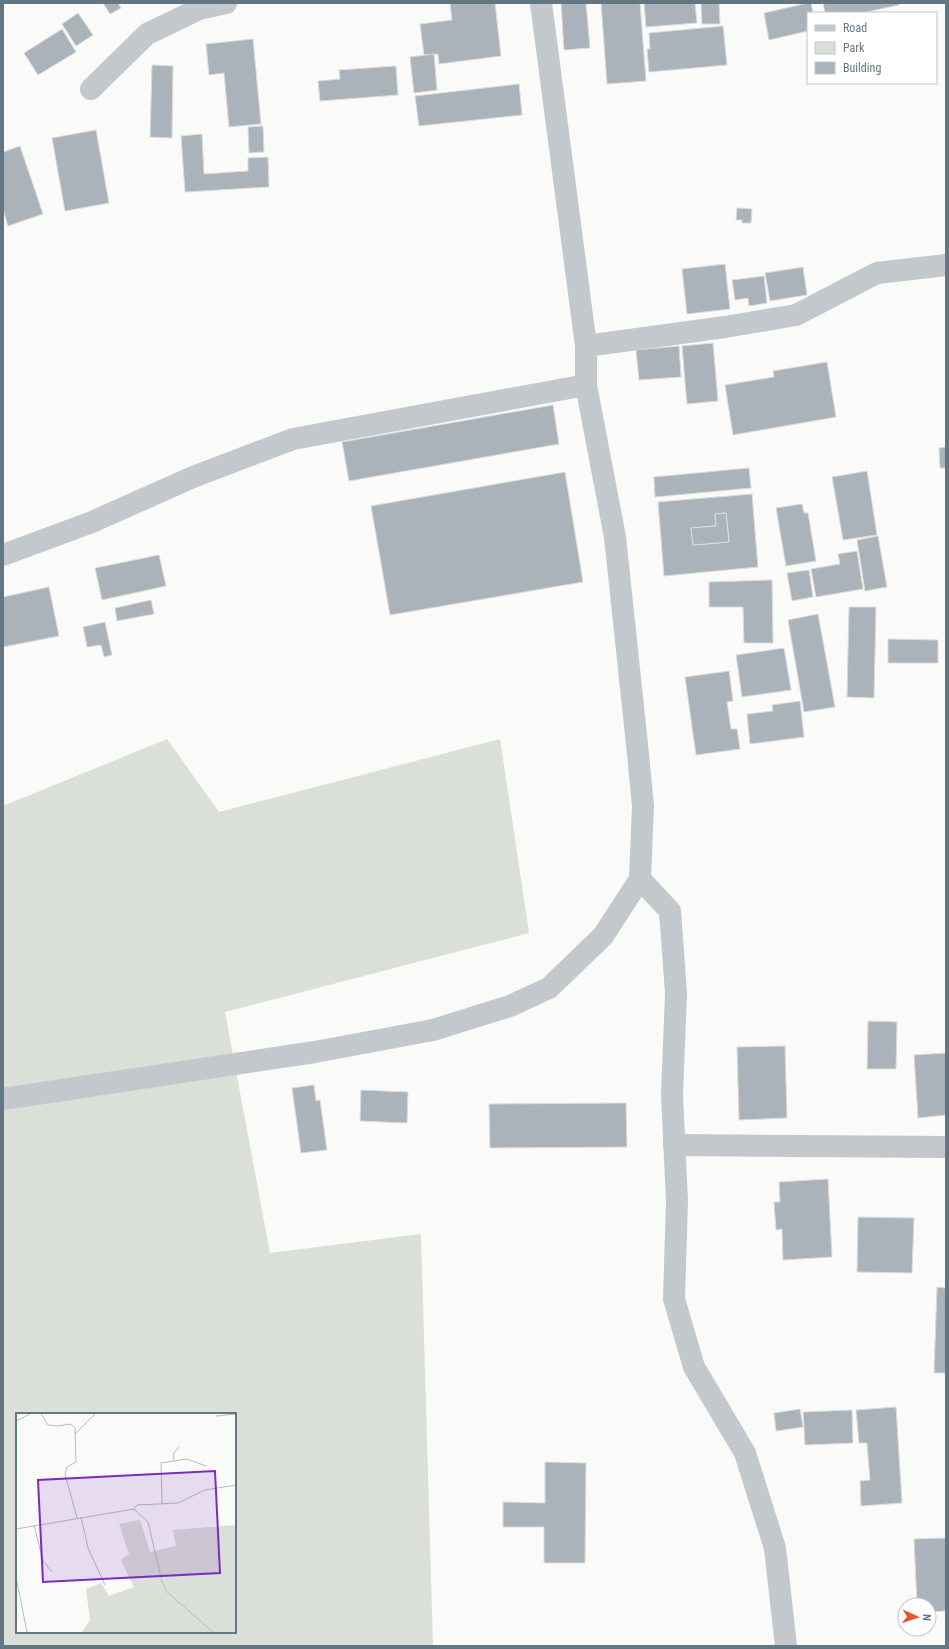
<svg xmlns="http://www.w3.org/2000/svg" width="949" height="1649" font-family="'Roboto Condensed',sans-serif">
<rect width="100%" height="100%" fill="#fafaf8"/>
<!-- green -->
<path fill="#dadfd7" fill-rule="evenodd" d="M 167,739 L 219,812 L 500,739 L 529,933 L 225,1012 L 270,1253 L 421,1234 L 433,1646 L 3,1646 L 3,806 ZM 17,1414 L 235,1414 L 235,1632 L 17,1632 Z"/>
<!-- building -->
<g fill="#aab3b9" stroke="#dcdcda" fill-rule="evenodd">
<polygon points="103,3 118,3 121,8 110,14"/>
<polygon points="450,3 495,3 501,56 439,64 438,54 424,55 420,24 452,20"/>
<polygon points="561,3 586,3 590,48 564,50"/>
<polygon points="601,3 640,3 646,81 607,84"/>
<polygon points="644,3 695,3 697,23 646,27"/>
<polygon points="701,3 719,3 720,24 702,24"/>
<polygon points="808,3 811,3 813,13 808,13 808,31 769,40 764,13"/>
<polygon points="823,3 899,3 899,5 862,13 825,13"/>
<polygon points="78,13 93,35 76,46 62,24"/>
<polygon points="723,26 727,65 649,72 647,49 650,49 649,33"/>
<polygon points="62,29 76,52 38,75 24,53"/>
<polygon points="253,39 261,124 229,127 224,73 209,75 206,44"/>
<polygon points="434,54 437,90 414,93 410,57"/>
<polygon points="152,65 173,66 172,138 150,137"/>
<polygon points="396,66 398,95 320,101 318,81 340,79 339,70"/>
<polygon points="519,84 522,115 419,126 415,96"/>
<polygon points="263,126 264,152 249,153 248,127"/>
<polygon points="96,130 109,203 65,211 52,138"/>
<polygon points="202,134 204,174 248,171 248,158 268,157 269,187 185,192 181,136"/>
<polygon points="20,146 43,214 8,226 3,209 3,152"/>
<polygon points="737,208 752,209 751,223 742,223 742,220 736,220"/>
<polygon points="725,264 730,309 687,314 682,269"/>
<polygon points="803,267 807,295 770,301 765,273"/>
<polygon points="764,276 767,303 749,306 748,298 735,300 732,280"/>
<polygon points="713,343 718,401 687,404 682,346"/>
<polygon points="679,346 681,377 639,380 636,350"/>
<polygon points="827,362 836,417 733,435 725,385 774,377 773,371"/>
<polygon points="553,405 559,444 349,481 342,442"/>
<polygon points="946,447 946,468 940,468 939,448"/>
<polygon points="749,468 751,488 655,497 654,477"/>
<polygon points="867,471 877,535 843,540 832,477"/>
<polygon points="565,472 583,582 390,615 371,506"/>
<path d="M 752,494 L 758,567 L 664,576 L 658,502 ZM 726,513 L 729,542 L 693,545 L 691,528 L 716,526 L 715,514 Z"/>
<polygon points="802,504 804,513 808,513 816,561 786,566 776,508"/>
<polygon points="726,513 729,542 693,545 691,528 716,526 715,514"/>
<polygon points="878,536 887,587 865,591 857,540"/>
<polygon points="857,551 863,589 816,597 811,569 840,564 838,554"/>
<polygon points="159,555 166,586 102,600 95,568"/>
<polygon points="809,570 813,597 792,601 787,573"/>
<polygon points="772,580 773,643 744,643 743,607 709,607 709,582"/>
<polygon points="49,587 59,636 3,647 3,597"/>
<polygon points="151,600 154,614 117,621 115,608"/>
<polygon points="849,607 876,607 874,698 847,697"/>
<polygon points="818,614 835,707 804,712 788,620"/>
<polygon points="105,622 112,655 104,657 101,645 87,647 83,627"/>
<polygon points="888,639 938,640 938,663 888,663"/>
<polygon points="784,648 791,690 742,697 736,655"/>
<polygon points="729,671 733,701 727,702 731,729 737,729 740,749 696,755 685,677"/>
<polygon points="800,701 804,737 750,744 747,714 773,711 772,705"/>
<polygon points="868,1021 897,1022 896,1069 867,1069"/>
<polygon points="785,1046 787,1118 739,1120 737,1047"/>
<polygon points="946,1053 946,1115 918,1118 914,1055"/>
<polygon points="314,1085 316,1101 320,1100 327,1150 301,1153 292,1088"/>
<polygon points="361,1090 408,1092 407,1123 360,1121"/>
<polygon points="626,1103 627,1147 490,1148 489,1104"/>
<polygon points="828,1179 832,1257 783,1260 782,1229 776,1230 774,1202 780,1202 779,1182"/>
<polygon points="858,1217 914,1218 912,1273 857,1272"/>
<polygon points="937,1287 946,1288 946,1373 934,1373"/>
<polygon points="896,1407 902,1503 861,1506 860,1481 870,1480 867,1443 859,1443 856,1410"/>
<polygon points="800,1409 803,1427 776,1431 774,1413"/>
<polygon points="852,1410 853,1443 805,1445 803,1412"/>
<polygon points="545,1462 586,1463 585,1563 544,1563 544,1527 503,1527 503,1502 545,1503"/>
<polygon points="946,1538 946,1611 929,1612 929,1605 917,1605 914,1539"/>
</g>
<g fill="none" stroke-linecap="round" stroke-linejoin="round">
<!-- minor -->
<g stroke="#c3c8cc" stroke-width="22">
<polyline points="541,3 586,346 586,385 615,537 638,754 643,806 640,879 670,911 676,993 672,1095 677,1201 674,1299 694,1367 745,1453 775,1548 786,1646"/>
<polyline points="91,89 147,34 199,9 226,3"/>
<polyline points="586,346 725,327 796,315 877,273 946,265"/>
<polyline points="3,555 92,522 193,477 293,439 586,385"/>
<polyline points="3,1099 315,1052 433,1030 510,1006 549,988 603,936 640,879"/>
<polyline points="674,1145 946,1147"/>
</g>
</g>
<!-- overview -->
<g transform="translate(16 1413)">
<rect width="220" height="220" fill="#fafaf8"/>
<path d="M 124,107 L 134,139 L 160,133 L 157,117 L 220,112 L 220,219 L 66,219 L 74,207 L 70,176 L 85,170 L 93,183 L 118,174 L 105,147 L 113,141 L 103,111 Z" fill="#dadfd7"/>
<path fill="none" stroke="#b5bdc2" stroke-width="1" d="M 25,1 L 32,12 L 42,13 L 54,11 L 59,15 L 60,49 L 51,54 L 49,61 L 61,105M 200,3 L 220,1M 0,8 L 14,1M 59,21 L 79,1M 158,47 L 157,41 L 163,34M 146,91 L 145,50 L 171,46 L 190,53M 118,96 L 132,109 L 146,169 L 151,179 L 197,219M 65,104 L 72,135 L 89,172M 18,112 L 27,148 L 36,159M 0,116 L 118,96 L 121,92 L 162,90 L 189,77 L 220,72M 0,164 L 11,219"/>
<path fill="#7b2cbf" fill-opacity="0.15" stroke="#7b2cbf" stroke-width="2" d="M 199,58 L 204,160 L 27,169 L 22,67 Z"/>
<rect width="220" height="220" fill="none" stroke="#657683" stroke-width="2"/>
</g>
<!-- border -->
<rect width="949" height="1649" fill="none" stroke="#657683" stroke-width="8"/>
<!-- legend -->
<rect x="807" y="12" width="130" height="72" fill="#ffffff" stroke="#c1c8cd"/>
<rect x="815" y="25" width="20" height="6" fill="#c3c8cc" stroke="#c1c8cd"/>
<text x="843" y="32" font-size="12" fill="#657683">Road</text>
<rect x="815" y="42" width="20" height="12" fill="#dadfd7" stroke="#c1c8cd"/>
<text x="843" y="52" font-size="12" fill="#657683">Park</text>
<rect x="815" y="62" width="20" height="12" fill="#aab3b9" stroke="#c1c8cd"/>
<text x="843" y="72" font-size="12" fill="#657683">Building</text>
<!-- north arrow -->
<g transform="translate(917 1617) rotate(93)"><circle r="19" fill="#ffffff" stroke="#c1c8cd"/>
<path d="M0-3L7 15L0 10L-7 15Z" fill="#e4572e"/>
<text y="-6" font-size="11" font-weight="bold" text-anchor="middle" fill="#657683">N</text>
</g>
</svg>
